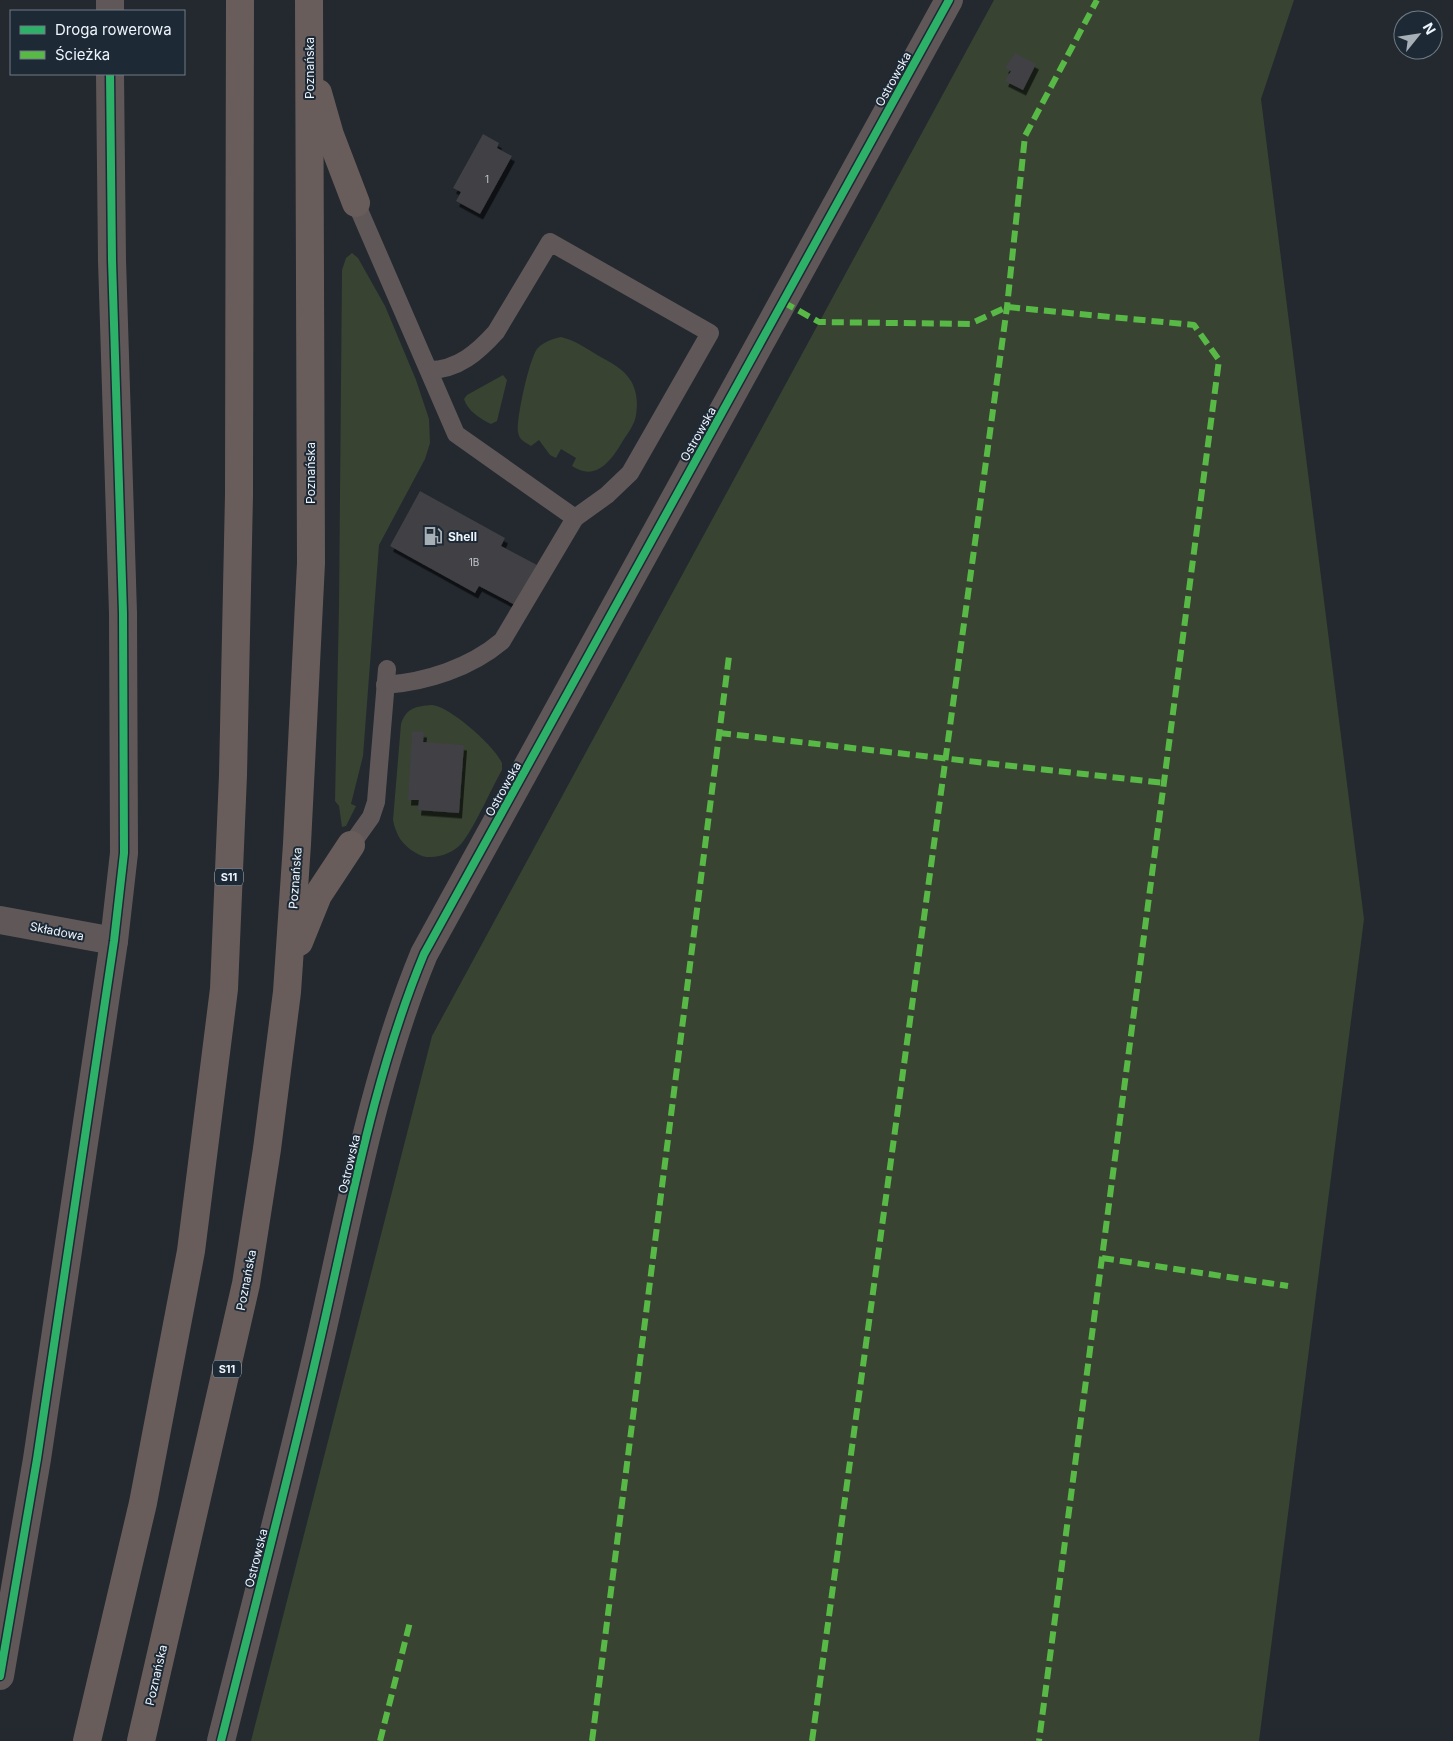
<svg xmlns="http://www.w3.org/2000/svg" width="1453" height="1741" font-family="Inter,sans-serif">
<defs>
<filter id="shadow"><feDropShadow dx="3" dy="5.5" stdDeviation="0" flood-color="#0009"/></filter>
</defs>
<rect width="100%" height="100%" fill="#23292f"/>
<!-- green -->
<g fill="#384332">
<polygon points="994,0 1294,0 1261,99 1364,919 1259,1741 251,1741 432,1036"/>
<polygon points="352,253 358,258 385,306 416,380 429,419 430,443 425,459 379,545 363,756 351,804 356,806 346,826 342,827 339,806 335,801 339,606 342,270 346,258"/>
<path d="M 561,337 C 575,340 587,349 599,356 C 611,363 623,368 631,381 C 637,391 638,404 636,415 C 635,423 629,432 624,439 C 613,458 597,483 572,466 L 576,458 L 561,449 L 556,458 L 550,455 L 539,440 L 531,446 C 525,442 519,440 518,432 C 516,419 529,360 537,349 C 543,342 552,339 561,337 Z"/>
<path d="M 503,375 L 507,380 L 497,421 L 491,424 C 480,419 467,410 464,399 L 467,395 Z"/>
<path d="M 432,705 C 449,706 495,746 502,763 L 502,770 C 491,789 474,829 461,844 C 451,855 429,862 416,853 C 402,845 396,835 393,820 L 401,724 C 406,708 416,706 432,705 Z"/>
</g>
<!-- building -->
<g fill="#3f4045" filter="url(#shadow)">
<polygon points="1015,53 1036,64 1023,90 1005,81 1011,71 1005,68"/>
<polygon points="483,134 499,143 497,148 512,156 480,214 456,201 461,192 453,188"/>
<polygon points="420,491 505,538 501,546 537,565 515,605 479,586 475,593 390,546"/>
<polygon points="412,731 424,732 423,742 464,745 459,813 418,810 419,800 408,800"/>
</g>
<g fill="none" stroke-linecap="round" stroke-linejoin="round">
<!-- service -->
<g stroke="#605858" stroke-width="18">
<polyline points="356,203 456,434 575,518"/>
<path d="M 385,685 C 426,682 470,668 502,641 L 575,518 L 607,495 L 630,473 L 710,333 L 550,242 L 496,332 C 478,352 458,370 429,370"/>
<polyline points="351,845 371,817 376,802 387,669"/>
</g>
<!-- minor -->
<g stroke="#605858" stroke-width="28">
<polyline points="110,0 110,11"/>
<polyline points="0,920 114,941"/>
<polyline points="0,1676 37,1459 114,941 124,853 123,613 112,260 110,74"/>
</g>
<!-- tertiary -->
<path stroke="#605858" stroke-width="28" d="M 221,1741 C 255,1605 291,1469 322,1332 C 351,1205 374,1075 424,954 L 949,0"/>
<!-- motorway -->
<g stroke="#695d5b" stroke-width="28">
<polyline points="318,93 330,135 356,203"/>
<polyline points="299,942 318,895 351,845"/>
<polyline points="87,1741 143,1503 191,1251 224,989 233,775 239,495 240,0"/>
<polyline points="141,1741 246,1284 267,1149 287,992 297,844 311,563 309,0"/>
</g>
<!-- quiet -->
<g stroke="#58b947" stroke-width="6" stroke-dasharray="12 6" stroke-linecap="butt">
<polyline points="783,302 819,322 970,324 1007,307 1194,325 1219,360 1039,1741"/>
<polyline points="719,733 1164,783"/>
<polyline points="1102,1258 1288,1286"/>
<polyline points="380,1741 410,1622"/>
<polyline points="592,1741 729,656"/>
<polyline points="812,1741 1007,307 1025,136 1097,0"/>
</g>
<!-- cycleway casing -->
<g stroke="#1d2935" stroke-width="11">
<g id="cycleway">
<polyline points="0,1676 37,1459 114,941 124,853 123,613 112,260 110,74"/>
<path d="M 221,1741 C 255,1605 291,1469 322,1332 C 351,1205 374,1075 424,954 L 949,0"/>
</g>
</g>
<!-- cycleway -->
<use href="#cycleway" stroke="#2db169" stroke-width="8"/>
</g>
<!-- icons -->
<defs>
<g id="fuel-bare" transform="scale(1.5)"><path d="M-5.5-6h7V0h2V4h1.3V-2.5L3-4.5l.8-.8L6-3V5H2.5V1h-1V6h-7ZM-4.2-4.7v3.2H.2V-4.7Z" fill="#a6aeb6" stroke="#1d2935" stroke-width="2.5" paint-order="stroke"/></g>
</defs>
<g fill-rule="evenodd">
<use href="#fuel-bare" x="433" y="536"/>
</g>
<g text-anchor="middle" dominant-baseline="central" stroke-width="4" stroke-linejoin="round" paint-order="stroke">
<!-- number labels -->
<g font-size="10" fill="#c2c8d0">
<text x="487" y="179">1</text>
<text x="474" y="562">1B</text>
</g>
<!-- shield labels -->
<g fill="#1d2935" stroke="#afb8c2" stroke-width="1">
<rect x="215" y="868.5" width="28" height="17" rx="4"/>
<rect x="213" y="1360.5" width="28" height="17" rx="4"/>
</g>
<g font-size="11" font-weight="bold" fill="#edf5fe">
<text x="229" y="877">S11</text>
<text x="227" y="1369">S11</text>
</g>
<!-- street labels -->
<g font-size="12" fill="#edf5fe" stroke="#1d2935">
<text transform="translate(309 68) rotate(-90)">Poznańska</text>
<text transform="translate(893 79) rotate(-61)">Ostrowska</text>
<text transform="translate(698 434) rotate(-61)">Ostrowska</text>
<text transform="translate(310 473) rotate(-90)">Poznańska</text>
<text transform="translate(503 789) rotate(-61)">Ostrowska</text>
<text transform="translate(295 878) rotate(-86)">Poznańska</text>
<text transform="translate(57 931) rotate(11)">Składowa</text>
<text transform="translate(349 1164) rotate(-77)">Ostrowska</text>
<text transform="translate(246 1280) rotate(-79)">Poznańska</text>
<text transform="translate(256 1558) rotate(-76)">Ostrowska</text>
<text transform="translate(156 1675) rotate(-77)">Poznańska</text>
</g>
<!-- poi labels -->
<g font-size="12" font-weight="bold" fill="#edf5fe" stroke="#1d2935" text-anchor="start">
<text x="448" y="536">Shell</text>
</g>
</g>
<!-- legend -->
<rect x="10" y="10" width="175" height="65" fill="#1d2935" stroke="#707b85"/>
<rect x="20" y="26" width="25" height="8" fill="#2db169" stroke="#707b85"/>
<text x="55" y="35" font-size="15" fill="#edf5fe">Droga rowerowa</text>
<rect x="20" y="51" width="25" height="8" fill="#58b947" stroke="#707b85"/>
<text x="55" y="60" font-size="15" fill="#edf5fe">Ścieżka</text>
<!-- north arrow -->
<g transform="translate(1418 35) rotate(60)"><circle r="24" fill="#1d2935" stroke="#707b85"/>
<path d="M0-4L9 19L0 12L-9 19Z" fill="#a6aeb6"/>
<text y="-8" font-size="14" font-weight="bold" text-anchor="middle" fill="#edf5fe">N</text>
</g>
</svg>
